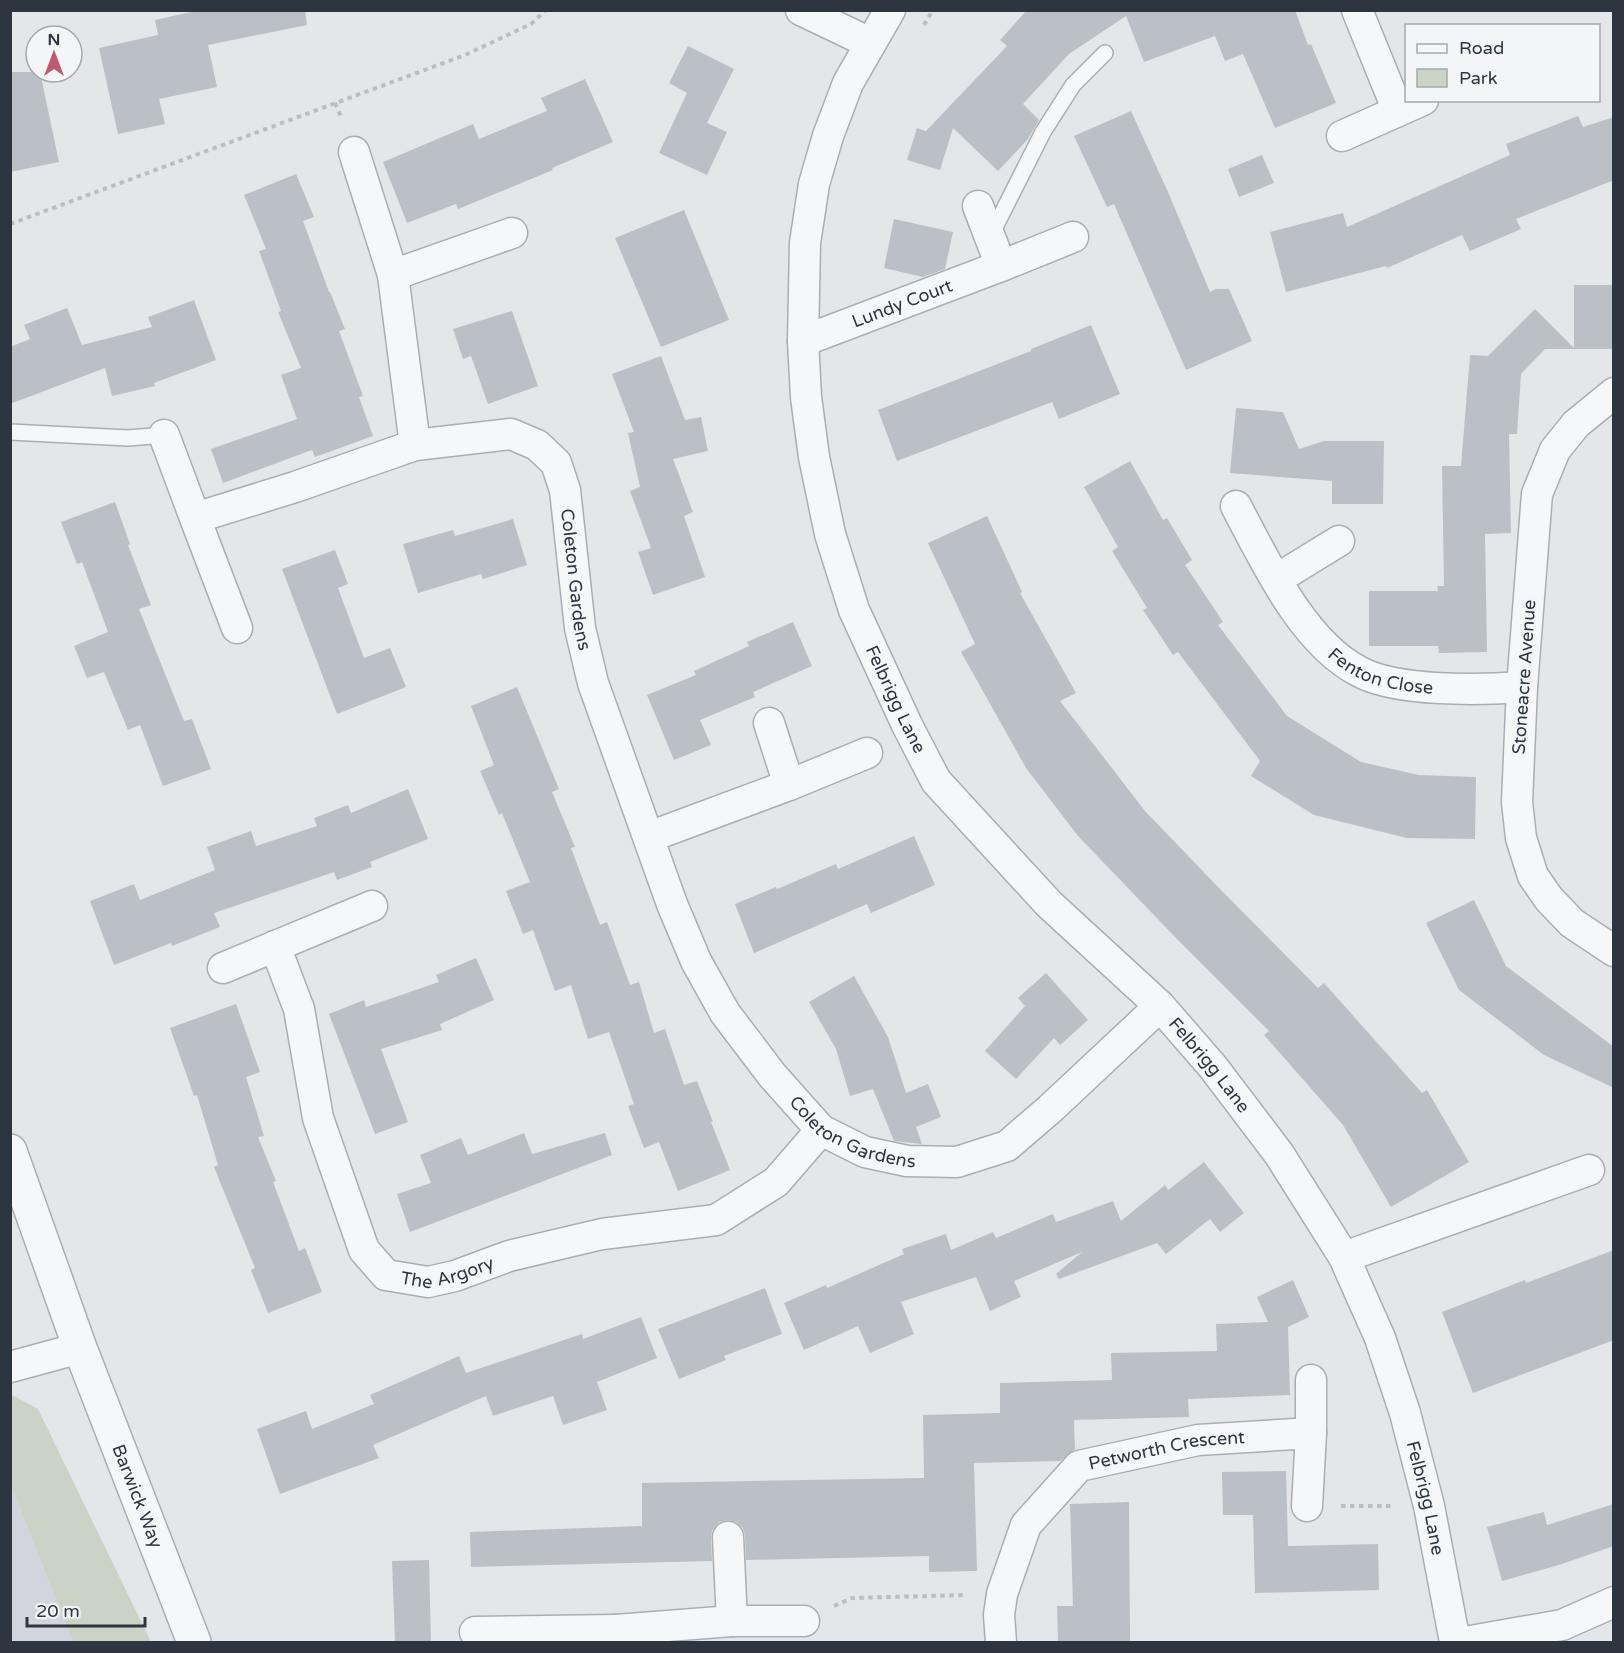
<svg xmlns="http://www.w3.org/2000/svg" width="1624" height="1653" font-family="'Varela Round',sans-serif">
<rect width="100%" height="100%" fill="#e4e7ea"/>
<!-- built -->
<polygon fill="#d2d6dc" points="11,1485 73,1642 11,1642"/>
<!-- green -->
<polygon fill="#cad3c6" points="11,1396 14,1396 38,1409 151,1642 73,1642 11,1485"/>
<!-- building -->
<g fill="#bbc0c6">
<polygon points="200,10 305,10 307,25 208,45 217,87 159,99 165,124 118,134 99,48 158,35 155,20"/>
<polygon points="1027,10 1295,10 1308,45 1311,44 1336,103 1275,128 1243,54 1225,61 1215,36 1144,62 1126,16 1069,54 1023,104 1039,120 1028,139 998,171 953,128 940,170 907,160 917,128 926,131 1007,46 1000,40"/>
<polygon points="688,46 734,69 707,123 727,132 707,175 659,153 687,93 669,83"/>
<polygon points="10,72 40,72 59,162 10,172"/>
<polygon points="585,79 613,142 552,168 553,170 458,209 456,204 407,223 383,162 473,124 479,139 547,111 541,98"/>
<polygon points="1131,111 1168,192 1210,292 1216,289 1229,289 1252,341 1186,370 1114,204 1107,207 1074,136"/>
<polygon points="1578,116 1583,127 1614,117 1614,180 1516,219 1521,229 1470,251 1462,235 1387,268 1386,266 1286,292 1270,232 1343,213 1347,227 1510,155 1506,144"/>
<polygon points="1262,155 1274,183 1239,197 1228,169"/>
<polygon points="296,174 314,217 303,221 329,292 330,292 345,329 339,331 363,396 359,397 373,436 315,457 312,450 223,483 211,449 297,419 281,375 301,368 278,312 281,311 259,251 266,249 244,195"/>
<polygon points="684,210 729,320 661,347 615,238"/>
<polygon points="894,219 953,232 945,269 923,277 884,268"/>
<polygon points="1574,285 1614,285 1614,349 1545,349 1521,374 1517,434 1509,434 1511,533 1485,534 1487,652 1439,653 1438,646 1369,646 1369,591 1438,591 1437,586 1444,586 1442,466 1461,466 1470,355 1488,356 1535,309 1574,348"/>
<polygon points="194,300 216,360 154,383 155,386 112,396 105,368 10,404 10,347 30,339 24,325 67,308 82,345 152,327 148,317"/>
<polygon points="512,311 538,386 488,404 471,356 463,359 453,329"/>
<polygon points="1091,325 1120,394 1059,419 1052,402 897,461 878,410 1031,351 1031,349"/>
<polygon points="661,356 685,420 701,417 708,451 673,459 693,512 684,516 705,577 653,595 638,552 651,548 630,491 640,487 628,433 634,432 612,374"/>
<polygon points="1236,408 1283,412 1299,449 1324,441 1384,441 1383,504 1332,504 1332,481 1230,473"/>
<polygon points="1130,461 1163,520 1167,518 1192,560 1185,565 1223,622 1218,625 1287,716 1361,762 1419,775 1476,777 1475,839 1407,838 1314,815 1251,776 1260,761 1178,652 1173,655 1143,610 1147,608 1112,551 1118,547 1084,487"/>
<polygon points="115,502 130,544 128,545 151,605 139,609 184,721 192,719 211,769 163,786 140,725 128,730 104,672 87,678 74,646 108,632 82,562 77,564 61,522"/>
<polygon points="987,516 1022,592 1020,593 1076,693 1060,701 1145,811 1220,889 1318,988 1324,983 1422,1093 1427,1090 1469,1162 1391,1207 1343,1125 1264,1035 1269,1031 1176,938 1078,836 1026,768 961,652 975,644 928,543"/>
<polygon points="513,519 527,565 483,579 481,574 418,593 403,544 453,530 455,536"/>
<polygon points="335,550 348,584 338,588 364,658 390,648 406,687 337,714 282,569"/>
<polygon points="793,622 812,666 753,692 755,697 700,720 711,745 674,760 647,695 696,675 694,671 749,646 747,642"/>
<polygon points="517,687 559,789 552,792 575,847 571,848 600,925 607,922 630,985 639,982 654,1033 665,1029 684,1085 697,1081 713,1122 711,1122 730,1170 678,1191 659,1142 644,1148 628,1106 634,1104 609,1032 588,1039 571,985 555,991 533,930 523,934 506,891 530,882 502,813 499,815 480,771 494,765 471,706"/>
<polygon points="408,789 428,839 370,862 372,867 337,880 334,872 214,913 220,927 172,946 171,943 114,965 90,901 134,884 140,900 215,870 207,847 251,831 256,846 317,826 314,818 348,805 351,813"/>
<polygon points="914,836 935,885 871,913 867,904 754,953 735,904 776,887 777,889 836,864 838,869"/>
<polygon points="1474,900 1506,966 1614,1047 1614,1088 1544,1055 1459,990 1426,923"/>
<polygon points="476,958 494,1000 440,1024 442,1030 381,1049 408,1122 375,1134 329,1014 364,1000 366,1007 439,982 436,975"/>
<polygon points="1046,973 1088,1020 1060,1045 1054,1038 1016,1079 985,1051 1025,1006 1018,998"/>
<polygon points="854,976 888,1037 906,1093 928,1084 941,1117 916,1127 922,1144 894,1141 873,1089 850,1096 836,1049 809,1002"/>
<polygon points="236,1004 260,1072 246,1077 264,1136 258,1137 276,1181 273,1182 299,1251 305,1248 322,1292 268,1313 251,1270 255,1268 214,1167 218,1165 197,1095 194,1096 170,1028"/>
<polygon points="524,1133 532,1154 605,1133 612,1155 410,1232 397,1194 431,1183 420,1155 461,1138 468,1155"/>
<polygon points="1204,1162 1244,1213 1220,1232 1210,1219 1166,1254 1157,1243 1059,1279 1056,1274 1082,1252 1014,1281 1021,1297 990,1311 976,1277 901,1302 914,1334 870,1353 858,1326 804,1350 784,1303 826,1285 827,1288 904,1254 902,1249 946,1234 951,1250 993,1232 996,1238 1053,1214 1056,1222 1113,1201 1121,1221 1165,1185 1168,1190"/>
<polygon points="1614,1250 1614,1340 1473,1393 1442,1312 1525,1280 1526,1283"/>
<polygon points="1293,1280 1309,1317 1288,1327 1290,1395 1188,1399 1189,1417 1074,1420 1075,1449 1060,1461 974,1463 977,1571 929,1572 929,1556 746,1560 745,1536 743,1528 736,1522 728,1520 719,1522 712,1530 711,1538 712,1561 471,1567 470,1532 642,1526 642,1483 924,1478 923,1415 1000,1413 1000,1383 1112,1380 1111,1353 1217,1351 1216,1324 1268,1322 1257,1297"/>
<polygon points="765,1288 782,1334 724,1356 726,1360 679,1379 658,1329"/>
<polygon points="641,1317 657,1358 597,1382 607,1410 563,1425 553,1396 493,1416 486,1396 373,1445 379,1458 280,1494 257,1429 306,1411 312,1429 374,1404 370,1395 459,1356 466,1373 582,1334 583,1339"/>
<polygon points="1286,1471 1288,1546 1378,1544 1379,1590 1255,1593 1253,1515 1223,1515 1222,1472"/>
<polygon points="1129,1502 1130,1642 1058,1642 1057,1606 1073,1606 1070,1504"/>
<polygon points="1614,1504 1614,1546 1559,1565 1502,1581 1487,1527 1544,1512 1547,1525"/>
<polygon points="429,1560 431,1642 395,1642 392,1561"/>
</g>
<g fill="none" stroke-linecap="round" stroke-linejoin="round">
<!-- service casing -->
<g stroke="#a9aeb4" stroke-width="18">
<g id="service">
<polyline points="990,237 1043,132 1073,85 1105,53"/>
<polyline points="10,432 128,438 164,435"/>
</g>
</g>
<!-- minor casing -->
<g stroke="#a9aeb4" stroke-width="33">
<g id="minor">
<polyline points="801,10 870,43"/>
<path id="s1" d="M 890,10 L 848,83 L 828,136 L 814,184 L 805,243 L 803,341 L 806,397 L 814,457 L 830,534 L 854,610 L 907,725 L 936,781 L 1049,904 L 1160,1006 L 1213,1067 L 1279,1154 L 1344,1257 L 1380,1338 L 1405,1413 L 1429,1506 L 1455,1642"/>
<polyline points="1357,10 1398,111"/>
<polyline points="1342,136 1423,100"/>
<path id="s2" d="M 354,152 L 393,275 L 415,445 L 511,434 L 537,445 L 556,463 L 565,490 L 580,628 L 593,683 L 672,904 L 696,961 L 725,1013 L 772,1075 L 821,1130 L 865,1152 L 907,1161 L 957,1162 L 1007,1146 L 1050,1109 L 1160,1006"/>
<polyline points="978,206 1001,266"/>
<polyline points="393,275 512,233"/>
<path id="s3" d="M 803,341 L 1001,266 L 1073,237"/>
<polyline points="1614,393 1576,424 1555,450 1537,494 1522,687 1517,802 1521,838 1533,876 1549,899 1572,923 1614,951"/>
<polyline points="164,435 195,518"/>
<path id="s4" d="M 1236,506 C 1265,561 1303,643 1360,672 C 1398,692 1480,690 1522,687"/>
<polyline points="1277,579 1339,541"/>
<polyline points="237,628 195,518 295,487 415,445"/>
<polyline points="769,723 789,785"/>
<polyline points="649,837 789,785 867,753"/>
<path id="s5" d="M 275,946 L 299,1009 L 318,1118 L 364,1250 L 386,1275 L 428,1282 L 455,1276 L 509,1256 L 602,1234 L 716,1220 L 776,1182 L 821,1130"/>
<polyline points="223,968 372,906"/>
<polyline points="1344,1257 1589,1170"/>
<polyline points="10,1367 80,1348"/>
<polyline points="1311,1380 1311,1433"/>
<polyline points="728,1537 732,1621"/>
<polyline points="475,1632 616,1630"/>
<polyline points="616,1642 616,1630 732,1621 804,1621"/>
<path id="s6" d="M 1001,1642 L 999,1615 L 1002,1594 L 1026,1525 L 1079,1466 L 1198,1440 L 1311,1433 L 1307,1506"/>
<polyline points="1465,1642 1562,1625 1614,1602"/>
</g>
</g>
<!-- tertiary casing -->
<g stroke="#a9aeb4" stroke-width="36">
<g id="tertiary">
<path id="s7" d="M 10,1151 L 80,1348 L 194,1642"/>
</g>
</g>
<!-- path -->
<g stroke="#babdc2" stroke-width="4" stroke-dasharray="4.5 4.5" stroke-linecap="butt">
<polyline points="924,25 933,10"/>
<polyline points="335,103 342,119"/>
<polyline points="10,224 465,55 531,24 546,10"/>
<polyline points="1341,1506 1393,1506"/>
<polyline points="834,1606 852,1598 966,1595"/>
</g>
<!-- service -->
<use href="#service" stroke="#f6f7f9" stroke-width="15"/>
<!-- minor -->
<use href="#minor" stroke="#f6f7f9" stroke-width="30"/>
<!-- tertiary -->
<use href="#tertiary" stroke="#f6f7f9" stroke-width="33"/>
</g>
<g text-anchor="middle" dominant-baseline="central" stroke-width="5" stroke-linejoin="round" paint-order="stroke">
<!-- street labels -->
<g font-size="18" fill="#2d3640" stroke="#f3f5f7">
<text stroke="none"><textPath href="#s3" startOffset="106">Lundy Court</textPath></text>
<text stroke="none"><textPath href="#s2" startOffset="570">Coleton Gardens</textPath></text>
<text stroke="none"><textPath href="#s4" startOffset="230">Fenton Close</textPath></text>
<text transform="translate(1524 677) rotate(-86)">Stoneacre Avenue</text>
<text stroke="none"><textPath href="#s1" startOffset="722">Felbrigg Lane</textPath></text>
<text stroke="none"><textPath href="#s1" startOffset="1208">Felbrigg Lane</textPath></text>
<text stroke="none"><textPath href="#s2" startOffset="1212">Coleton Gardens</textPath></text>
<text stroke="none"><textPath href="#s5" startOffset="414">The Argory</textPath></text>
<text stroke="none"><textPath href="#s6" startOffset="290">Petworth Crescent</textPath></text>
<text stroke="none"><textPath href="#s7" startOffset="368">Barwick Way</textPath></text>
<text stroke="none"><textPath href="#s1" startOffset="1698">Felbrigg Lane</textPath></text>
</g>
</g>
<!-- border -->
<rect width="1624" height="1653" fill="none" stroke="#2d3640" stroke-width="24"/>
<!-- legend -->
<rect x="1405" y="24" width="195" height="78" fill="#f3f5f7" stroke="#a4a9ae" stroke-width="1.5"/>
<rect x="1417" y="44" width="30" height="9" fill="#f6f7f9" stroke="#a4a9ae" stroke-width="1.5"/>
<text x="1459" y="54" font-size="18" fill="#2d3640">Road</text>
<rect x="1417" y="69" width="30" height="18" fill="#cad3c6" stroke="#a4a9ae" stroke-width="1.5"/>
<text x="1459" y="84" font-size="18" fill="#2d3640">Park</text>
<!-- north arrow -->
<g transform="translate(54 54)"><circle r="28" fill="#f3f5f7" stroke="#a4a9ae" stroke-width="1.5"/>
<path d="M0-4.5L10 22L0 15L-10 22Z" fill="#c0586e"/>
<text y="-9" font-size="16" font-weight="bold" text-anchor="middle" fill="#2d3640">N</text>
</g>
<!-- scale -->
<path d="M27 1617v9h118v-9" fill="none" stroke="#2d3640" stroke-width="3"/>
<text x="36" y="1617" font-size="18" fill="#2d3640" stroke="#f3f5f7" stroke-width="4.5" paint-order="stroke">20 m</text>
</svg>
